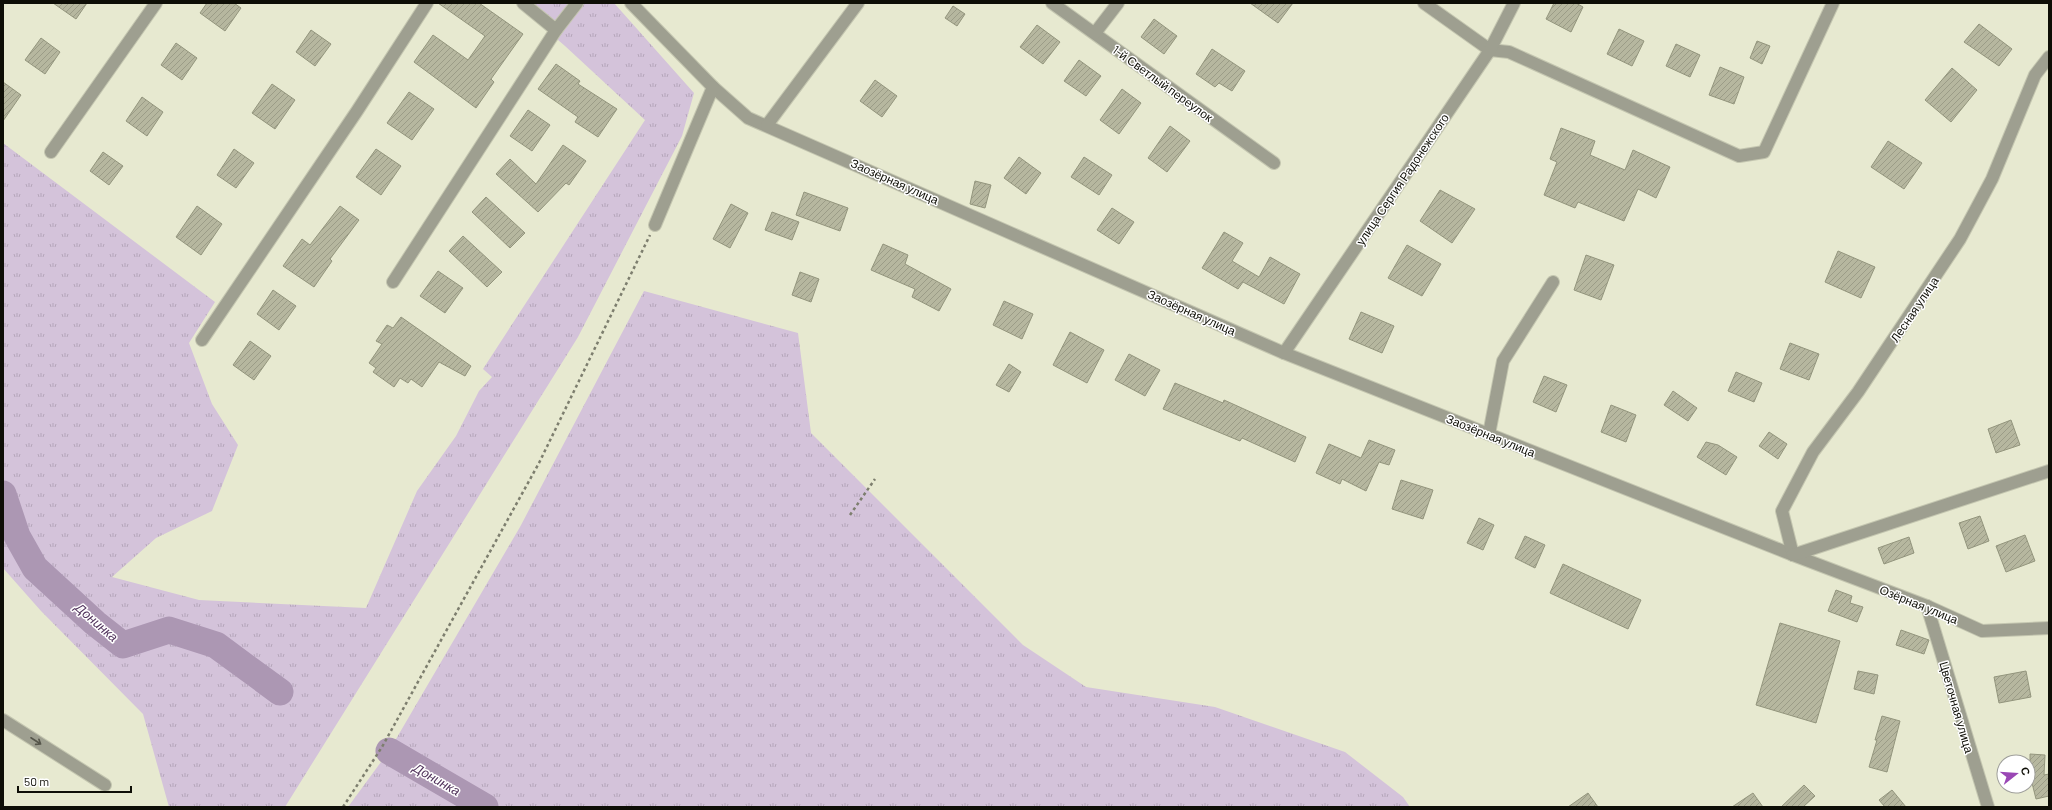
<svg xmlns="http://www.w3.org/2000/svg" width="2052" height="810" font-family="Barlow,sans-serif">
<defs>
<pattern id="grass-tufts" width="24" height="20" patternUnits="userSpaceOnUse"><rect width="24" height="20" fill="#d4c3da"/><path d="M3 7l-1-3M5 7V3M7 7l1-3M15 17l-1-3M17 17v-4M19 17l1-3" fill="none" stroke="#b5a6ba"/></pattern>
<pattern id="building-hatch" width="6" height="6" patternUnits="userSpaceOnUse"><rect width="6" height="6" fill="#b6b79f"/><path d="M-1 1l2-2M0 6l6-6M5 7l2-2" fill="none" stroke="#9b9c87"/></pattern>
</defs>
<rect width="100%" height="100%" fill="#e7e9d0"/>
<!-- grass -->
<g fill="url(#grass-tufts)">
<polygon points="515,3 614,3 694,93 682,136 578,337 285,807 169,807 143,714 41,611 3,568 3,143 215,302 189,343 212,404 238,445 212,511 156,538 112,577 199,600 366,608 417,491 456,436 479,391 492,377 483,369 645,120 565,46"/>
<polygon points="644,291 798,333 811,433 1023,645 1086,687 1215,707 1345,752 1403,797 1410,807 348,807 389,751 520,527"/>
</g>
<g fill="none" stroke-linecap="round" stroke-linejoin="round">
<!-- river -->
<g stroke="#ac97b3" stroke-width="27">
<polyline points="3,494 17,536 35,568 95,623 123,645 169,630 216,645 280,692"/>
<polyline points="389,751 485,807"/>
</g>
</g>
<!-- building -->
<g fill="url(#building-hatch)" stroke="#93957d">
<polygon points="53,3 87,3 76,19"/>
<polygon points="207,3 234,3 241,8 225,31 200,13"/>
<polygon points="438,3 479,3 523,34 491,79 494,82 476,108 414,62 433,35 468,60 485,36"/>
<polygon points="1250,3 1293,3 1278,23"/>
<polygon points="1554,3 1576,3 1583,7 1571,32 1546,19"/>
<polygon points="953,6 965,14 957,26 945,18"/>
<polygon points="1154,19 1177,36 1164,54 1141,37"/>
<polygon points="1979,24 2012,49 1999,66 1964,42"/>
<polygon points="1037,25 1060,42 1043,64 1020,47"/>
<polygon points="1619,29 1644,41 1632,66 1607,54"/>
<polygon points="311,30 331,44 315,66 296,52"/>
<polygon points="41,38 60,52 45,74 25,60"/>
<polygon points="1757,41 1770,46 1762,64 1750,58"/>
<polygon points="176,43 197,58 182,80 161,65"/>
<polygon points="1676,44 1700,55 1690,77 1666,66"/>
<polygon points="1212,49 1245,71 1232,91 1219,83 1215,87 1196,74"/>
<polygon points="1079,60 1101,76 1086,96 1064,81"/>
<polygon points="556,64 580,81 578,84 617,109 598,137 575,122 578,117 538,89"/>
<polygon points="1720,67 1744,77 1734,104 1709,95"/>
<polygon points="1952,68 1977,90 1951,122 1925,100"/>
<polygon points="875,80 897,96 882,117 860,101"/>
<polygon points="3,82 21,95 3,121"/>
<polygon points="272,84 295,100 275,129 252,113"/>
<polygon points="1122,89 1141,103 1119,134 1100,120"/>
<polygon points="409,92 434,109 412,140 387,123"/>
<polygon points="142,97 163,112 147,136 126,121"/>
<polygon points="528,110 550,125 532,151 510,136"/>
<polygon points="1170,126 1190,141 1167,172 1148,158"/>
<polygon points="1561,128 1595,141 1590,155 1625,170 1633,150 1670,167 1656,198 1638,189 1624,221 1578,202 1575,208 1544,195 1557,162 1550,159"/>
<polygon points="1888,141 1922,163 1904,189 1871,167"/>
<polygon points="563,145 586,161 569,185 566,183 538,212 496,174 510,159 536,184"/>
<polygon points="234,149 254,163 236,188 217,175"/>
<polygon points="376,149 401,166 381,195 356,177"/>
<polygon points="103,152 123,166 109,185 90,171"/>
<polygon points="1019,157 1041,173 1026,194 1004,178"/>
<polygon points="1084,157 1112,175 1099,195 1071,177"/>
<polygon points="975,181 991,185 985,208 970,204"/>
<polygon points="1440,190 1475,209 1452,243 1420,221"/>
<polygon points="804,192 848,208 840,231 796,215"/>
<polygon points="486,197 525,233 510,248 472,212"/>
<polygon points="731,204 748,213 730,248 713,239"/>
<polygon points="197,206 222,224 201,255 176,237"/>
<polygon points="340,206 359,220 330,259 332,261 314,287 283,266 302,239 310,245"/>
<polygon points="1112,208 1134,222 1119,244 1097,230"/>
<polygon points="772,212 799,222 792,240 765,230"/>
<polygon points="1224,232 1243,243 1232,261 1259,277 1270,257 1300,274 1284,304 1243,282 1238,289 1202,268"/>
<polygon points="463,236 502,272 487,287 449,251"/>
<polygon points="883,244 908,255 905,264 951,289 939,311 912,297 915,289 871,270"/>
<polygon points="1407,245 1441,264 1422,296 1388,278"/>
<polygon points="1838,251 1875,267 1861,298 1825,282"/>
<polygon points="1586,255 1614,265 1601,300 1574,290"/>
<polygon points="438,271 463,288 445,313 420,296"/>
<polygon points="800,272 819,279 811,302 792,295"/>
<polygon points="273,290 296,306 279,330 257,314"/>
<polygon points="1004,301 1033,314 1022,339 993,325"/>
<polygon points="1361,312 1394,326 1382,353 1349,339"/>
<polygon points="401,317 471,366 465,376 439,362 422,387 411,379 408,383 400,378 394,387 373,372 376,368 369,363 382,344 376,341 387,325 393,328"/>
<polygon points="1070,332 1104,350 1087,383 1053,365"/>
<polygon points="250,341 271,356 254,380 233,365"/>
<polygon points="1790,343 1819,354 1809,380 1780,369"/>
<polygon points="1129,354 1160,370 1145,396 1115,380"/>
<polygon points="1009,364 1021,372 1009,392 996,385"/>
<polygon points="1736,372 1762,383 1754,402 1728,391"/>
<polygon points="1544,376 1567,385 1556,412 1533,402"/>
<polygon points="1175,383 1223,403 1224,400 1306,437 1295,462 1242,438 1240,441 1163,409"/>
<polygon points="1673,391 1697,408 1688,421 1664,405"/>
<polygon points="1611,405 1636,415 1626,442 1601,432"/>
<polygon points="2011,420 2020,445 1996,453 1988,429"/>
<polygon points="1769,432 1787,444 1778,459 1759,446"/>
<polygon points="1369,440 1395,450 1389,465 1379,462 1366,491 1342,479 1340,484 1316,473 1329,444 1361,458"/>
<polygon points="1706,442 1718,445 1737,457 1726,475 1697,457"/>
<polygon points="1401,480 1433,490 1423,519 1392,509"/>
<polygon points="1980,516 1989,541 1968,549 1959,523"/>
<polygon points="1479,518 1494,525 1483,550 1467,543"/>
<polygon points="2025,535 2035,561 2006,572 1996,546"/>
<polygon points="1525,536 1545,545 1535,568 1515,558"/>
<polygon points="1909,537 1914,553 1884,564 1878,548"/>
<polygon points="1563,564 1641,600 1628,629 1550,593"/>
<polygon points="1836,590 1852,596 1850,603 1863,607 1857,622 1828,611"/>
<polygon points="1780,623 1840,641 1816,723 1756,705"/>
<polygon points="1901,630 1929,640 1924,654 1896,645"/>
<polygon points="1858,671 1878,675 1874,694 1854,689"/>
<polygon points="2026,671 2031,697 1999,703 1994,677"/>
<polygon points="1882,716 1900,721 1887,772 1869,767 1877,740 1875,740"/>
<polygon points="2030,754 2045,755 2044,775 2049,774 2049,796 2036,799 2030,775"/>
<polygon points="1804,785 1815,796 1803,807 1781,807"/>
<polygon points="1892,790 1906,807 1885,807 1879,800"/>
<polygon points="1588,793 1598,807 1568,807"/>
<polygon points="1753,793 1763,807 1732,807"/>
</g>
<g fill="none" stroke-linecap="round" stroke-linejoin="round">
<!-- minor casing -->
<g stroke="#c4c6b0" stroke-width="14">
<g id="minor">
<polyline points="631,3 713,87 748,118 1284,353 1793,555 1927,606 1982,631 2049,628"/>
<polyline points="1052,3 1274,163"/>
<polyline points="1424,3 1490,50 1509,52 1739,156 1764,152 1833,3"/>
<polyline points="556,30 577,3"/>
<polyline points="1095,33 1118,3"/>
<polyline points="767,125 858,3"/>
<polyline points="51,152 156,3"/>
<polyline points="655,225 713,87"/>
<polyline points="393,282 556,30 523,3"/>
<polyline points="202,340 357,111 427,3"/>
<polyline points="1284,353 1490,50 1514,3"/>
<polyline points="1489,434 1503,361 1553,282"/>
<polyline points="1793,555 1782,511 1813,452 1858,392 1960,239 1992,179 2035,75 2049,57"/>
<polyline points="1793,555 2049,471"/>
<polyline points="1927,606 1988,807"/>
<polyline points="3,720 105,785"/>
</g>
</g>
<!-- path -->
<g stroke="#7d7e6e" stroke-width="2.5" stroke-dasharray="3 3" stroke-linecap="butt">
<polyline points="850,515 875,479"/>
<polyline points="343,807 382,747 539,463 650,235"/>
</g>
<!-- minor -->
<use href="#minor" stroke="#9e9f90" stroke-width="12"/>
</g>
<!-- one-way arrows -->
<defs><path id="oneway-shaft" d="M-6 0H5M1.5-3L5.5 0L1.5 3" fill="none" stroke-width="1.6" stroke-linecap="round" stroke-linejoin="round"/></defs>
<use stroke="#56564b" href="#oneway-shaft" transform="translate(36 741) rotate(33)"/>
<g text-anchor="middle" dominant-baseline="central" stroke-width="3" stroke-linejoin="round" paint-order="stroke">
<!-- street labels -->
<g font-size="12" fill="#0e0e06" stroke="#fff">
<text transform="translate(1163 83) rotate(36)">1-й Светлый переулок</text>
<text transform="translate(1402 179) rotate(-56)">улица Сергия Радонежского</text>
<text transform="translate(895 181) rotate(24)">Заозёрная улица</text>
<text transform="translate(1914 309) rotate(-56)">Лесная улица</text>
<text transform="translate(1192 312) rotate(24)">Заозёрная улица</text>
<text transform="translate(1491 435) rotate(22)">Заозёрная улица</text>
<text transform="translate(1919 604) rotate(22)">Озёрная улица</text>
<text transform="translate(1957 707) rotate(74)">Цветочная улица</text>
</g>
<!-- water labels -->
<g font-size="13" font-style="italic" fill="#51335c" stroke="#fff">
<text transform="translate(97 622) rotate(41)">Донинка</text>
<text transform="translate(437 779) rotate(30)">Донинка</text>
</g>
</g>
<!-- border -->
<rect width="2052" height="810" fill="none" stroke="#0e0e06" stroke-width="8"/>
<!-- north arrow -->
<g transform="translate(2016 774) rotate(73)"><circle r="19" fill="#ffffff" stroke="#9f9f9b"/>
<path d="M0-3L7 15L0 10L-7 15Z" fill="#9a47b5"/>
<text y="-6" font-size="11" font-weight="bold" text-anchor="middle" fill="#0e0e06">С</text>
</g>
<!-- scale -->
<path d="M18 786v6h113v-6" fill="none" stroke="#0e0e06" stroke-width="2"/>
<text x="24" y="786" font-size="12" fill="#0e0e06" stroke="#ffffff" stroke-width="3" paint-order="stroke">50 m</text>
</svg>
